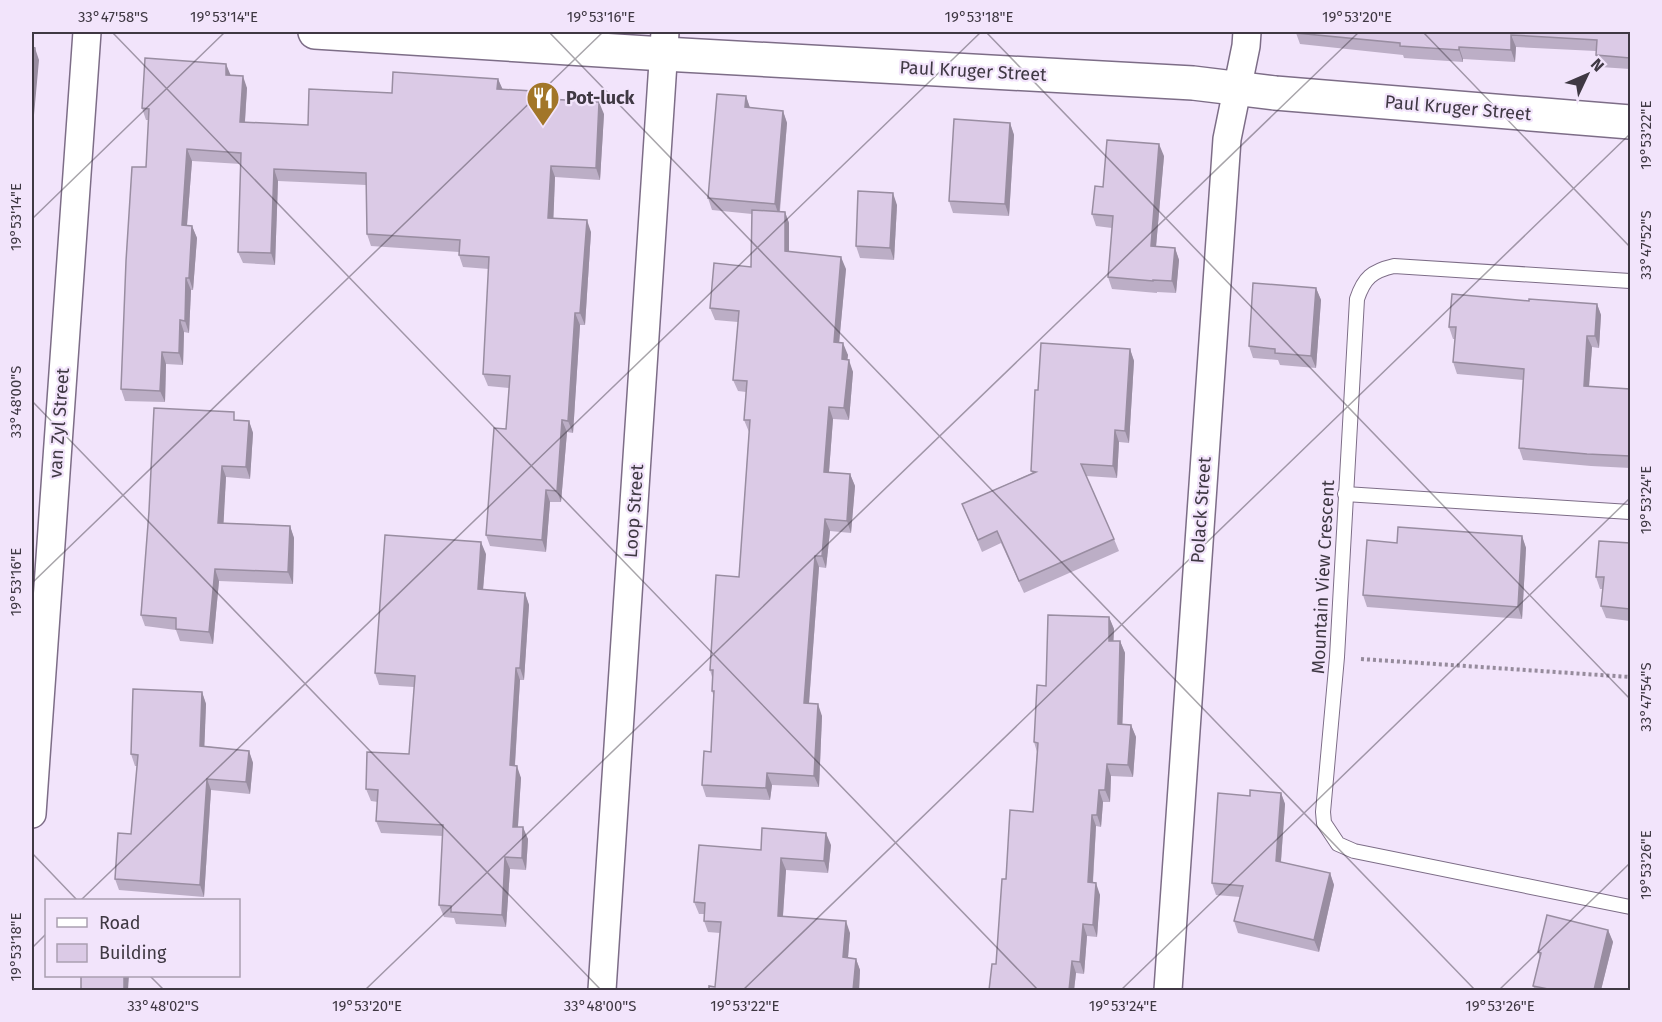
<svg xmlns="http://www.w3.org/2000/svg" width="1662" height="1022" font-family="'Fira Sans',sans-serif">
<rect width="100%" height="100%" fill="#f2e4fb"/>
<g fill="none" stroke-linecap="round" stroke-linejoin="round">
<!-- service casing -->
<g stroke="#7d6d87" stroke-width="16">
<g id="service">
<path d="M 1630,281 L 1394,266 C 1372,271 1364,278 1357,299 L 1337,657 L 1323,812 L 1324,823 L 1338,844 L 1354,851 L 1630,907"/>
<polyline points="1345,494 1630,512"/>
</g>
</g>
<!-- minor casing -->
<g stroke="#7d6d87" stroke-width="30">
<g id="minor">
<polyline points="32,814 87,32"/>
<polyline points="602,990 665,32"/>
<polyline points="1168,990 1227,139 1246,46 1247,32"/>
</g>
</g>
<!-- tertiary casing -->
<g stroke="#7d6d87" stroke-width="36">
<polyline id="tertiary" points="315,32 664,54 1193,83 1275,93 1630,122"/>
</g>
<!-- path -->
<polyline stroke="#968b9c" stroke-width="4" stroke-dasharray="3 3" stroke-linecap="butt" points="1361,659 1630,677"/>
<!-- service -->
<use href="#service" stroke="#fff" stroke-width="14"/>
<!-- minor -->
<use href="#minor" stroke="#fff" stroke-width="27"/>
<!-- tertiary -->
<use href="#tertiary" stroke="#fff" stroke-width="33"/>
</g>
<!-- wall -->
<g fill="#bcaec6">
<polygon points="1630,32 1630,69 1600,67 1596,55 1596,51 1516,47 1515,62 1463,59 1463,62 1404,58 1403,55 1300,44 1296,33"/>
<polygon points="231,75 247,88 245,122 308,125 392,93 498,79 502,89 552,99 604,114 600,180 555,177 553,218 591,232 585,325 580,325 573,433 567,432 561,502 550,502 546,552 490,546 486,535 506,429 509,388 488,386 483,374 489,269 463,267 459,255 459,252 371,246 367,234 366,185 278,181 275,265 243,263 238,252 241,164 192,161 187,225 192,226 197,238 193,290 191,290 189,333 184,332 183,365 166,364 165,402 125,401 121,389 146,167 149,120 146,120 142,108"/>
<polygon points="746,96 750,108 783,111 787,123 780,211 785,212 789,223 789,252 846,269 839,343 848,355 847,360 853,372 849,420 833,419 829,472 850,474 855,486 851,533 830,531 826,568 819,567 809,704 822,716 819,787 772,785 770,800 706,797 702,785 711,752 714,697 712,691 712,677 710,670 739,577 749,432 744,420 746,392 738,391 733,380 738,322 715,320 710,308 751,267 752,214 712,210 708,198"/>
<polygon points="1010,123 1014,135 1009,216 953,213 949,201"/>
<polygon points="1164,156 1156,246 1175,248 1179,260 1176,293 1157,292 1157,293 1112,289 1108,277 1112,228 1096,226 1092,214 1103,187"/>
<polygon points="897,205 894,260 860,258 856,246"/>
<polygon points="1316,288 1321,300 1316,368 1280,365 1278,360 1253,358 1249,346"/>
<polygon points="1529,301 1597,304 1601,315 1599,348 1592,347 1589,387 1630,389 1630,468 1591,466 1523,460 1519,448 1523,380 1457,374 1453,362 1455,339 1453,339 1449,327"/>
<polygon points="1130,349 1134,361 1129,443 1119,442 1117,478 1086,476 1114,539 1119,551 1024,593 1001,543 982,552 962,504 1032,473 1031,471 1038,390"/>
<polygon points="237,420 249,421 253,433 250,479 226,477 223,523 290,526 294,538 293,584 219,581 213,644 180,641 176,630 145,626 141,615"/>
<polygon points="1522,536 1526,548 1522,619 1367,607 1363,595 1397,543"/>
<polygon points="1630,543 1630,621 1606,618 1601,606 1603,589 1600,589 1596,577"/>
<polygon points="486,554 483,590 525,593 529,605 524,680 520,680 515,766 521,778 518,827 528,839 526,870 510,869 506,927 456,924 454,918 444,917 439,905 443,836 381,833 376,821 378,802 371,801 366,789 409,754 414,687 379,685 375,673"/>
<polygon points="1109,617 1114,629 1113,641 1120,641 1125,653 1122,724 1131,725 1136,737 1133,777 1111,776 1110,802 1103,802 1101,827 1096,826 1093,883 1100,895 1097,937 1087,936 1084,974 1076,973 1074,990 989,990 996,964 1006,879 1033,812 1037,752 1034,742 1046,686"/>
<polygon points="202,692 206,704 204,746 249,751 253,763 250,794 211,790 204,897 119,890 115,879 131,834 137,766 135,766 131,754"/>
<polygon points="1281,793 1285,804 1281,862 1330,873 1334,885 1319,952 1238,933 1234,921 1240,897 1216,895 1212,883 1250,796"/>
<polygon points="831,845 828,873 786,870 783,916 850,933 848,958 856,959 860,970 859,990 715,987 720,933 708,932 704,921 704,914 699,914 694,902 761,850"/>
<polygon points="1608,930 1613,942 1601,990 1535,990 1533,986 1540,958 1538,952"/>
</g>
<!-- shaded-wall -->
<g fill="#998da1">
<polygon points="1511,35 1516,47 1515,62 1511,50"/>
<polygon points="1459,47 1463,59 1463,62 1459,50"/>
<polygon points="35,48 39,60 32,137 32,80"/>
<polygon points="226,64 231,76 226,75"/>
<polygon points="243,76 247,88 244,134 240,122"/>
<polygon points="498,79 503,90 497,89"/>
<polygon points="746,96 750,108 745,107"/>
<polygon points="599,102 604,114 600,180 596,168"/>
<polygon points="783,111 787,123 779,216 775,204"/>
<polygon points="1010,123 1014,135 1009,216 1005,204"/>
<polygon points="1159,144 1164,156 1155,258 1151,246"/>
<polygon points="187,149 192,161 186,237 182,225"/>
<polygon points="551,166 555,177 553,230 548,218"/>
<polygon points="274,169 278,181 275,265 271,253"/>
<polygon points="893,193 897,205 894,260 890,248"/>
<polygon points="785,212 789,223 789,263 785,251"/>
<polygon points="587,220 591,232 585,325 580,313"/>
<polygon points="192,226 197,238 193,290 189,278"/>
<polygon points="1175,248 1179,260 1176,293 1172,281"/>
<polygon points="841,257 846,269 838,354 834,342"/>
<polygon points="186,278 191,290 189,333 185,321"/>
<polygon points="1316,288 1321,300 1316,368 1311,356"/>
<polygon points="1597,304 1601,315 1599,348 1595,336"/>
<polygon points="575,313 580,325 573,433 568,421"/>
<polygon points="180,320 184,332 183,365 179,353"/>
<polygon points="1587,336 1592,347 1588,398 1584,386"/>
<polygon points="843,343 848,355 846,371 842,359"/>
<polygon points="1130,349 1134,361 1129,443 1125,431"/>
<polygon points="162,352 166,364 165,402 160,391"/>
<polygon points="849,360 853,372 849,420 844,408"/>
<polygon points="829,407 833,419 828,484 824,472"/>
<polygon points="562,420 567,432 561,502 557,491"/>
<polygon points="249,421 253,433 250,479 246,467"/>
<polygon points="1115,430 1119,442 1117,478 1113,466"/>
<polygon points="222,466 226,477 223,534 218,523"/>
<polygon points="850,474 855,486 851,533 847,521"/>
<polygon points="546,490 550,502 546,552 542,540"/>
<polygon points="825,519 830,531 826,568 822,556"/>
<polygon points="290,526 294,538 293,584 288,572"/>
<polygon points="1522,536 1526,548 1522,619 1518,607"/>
<polygon points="481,542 486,554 482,601 478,589"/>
<polygon points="815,556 819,567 808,715 804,703"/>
<polygon points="215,569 219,581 213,644 209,632"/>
<polygon points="525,593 529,605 524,680 520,668"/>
<polygon points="1109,617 1114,629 1113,653 1109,641"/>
<polygon points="1120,641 1125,653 1122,736 1118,724"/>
<polygon points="516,668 520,680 514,777 510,765"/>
<polygon points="202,692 206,704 204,757 200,746"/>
<polygon points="818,704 822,716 819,787 814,776"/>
<polygon points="1131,725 1136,737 1133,777 1128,765"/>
<polygon points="249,751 253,763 250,794 246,782"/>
<polygon points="1107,764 1111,776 1110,802 1105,790"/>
<polygon points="517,766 521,778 517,839 513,827"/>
<polygon points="767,773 772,785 770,800 766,788"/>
<polygon points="207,779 211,790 204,897 200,885"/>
<polygon points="1099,790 1103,802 1101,827 1097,815"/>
<polygon points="1281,793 1285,804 1280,873 1276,861"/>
<polygon points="1092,815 1096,826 1092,894 1088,882"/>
<polygon points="523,827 528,839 526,870 522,858"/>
<polygon points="826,833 831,845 828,873 824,861"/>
<polygon points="505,857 510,869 506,927 502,915"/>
<polygon points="781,858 786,870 782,928 778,916"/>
<polygon points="1330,873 1334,885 1319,952 1314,940"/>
<polygon points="1096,883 1100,895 1097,937 1093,925"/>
<polygon points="846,921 850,933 847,969 843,957"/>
<polygon points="1083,924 1087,936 1084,974 1080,962"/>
<polygon points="1608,930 1613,942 1601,990 1594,990"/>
<polygon points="856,959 860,970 859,990 853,990"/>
<polygon points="1072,961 1076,973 1074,990 1069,990"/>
<polygon points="124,975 129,975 128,990 124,990"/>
</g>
<!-- building -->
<g fill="#dbcae6" stroke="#998da1" stroke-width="1.5">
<polygon points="1296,32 1630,32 1630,58 1596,55 1597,40 1511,35 1511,50 1459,47 1459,50 1400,46 1400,43 1296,33"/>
<polygon points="32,47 35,48 32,80"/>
<polygon points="145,58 226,64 226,75 243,76 240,122 308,125 309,89 392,93 393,72 498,79 497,89 550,92 549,99 599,102 596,168 551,166 548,218 587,220 580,313 575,313 568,421 562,420 557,491 546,490 542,540 486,535 494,428 506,429 510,376 483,374 489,257 459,255 460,240 367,234 366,173 274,169 271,253 238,252 241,153 187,149 182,225 192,226 189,278 186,278 185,321 180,320 179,353 162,352 160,391 121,389 126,261 132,167 146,167 149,109 142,108"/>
<polygon points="717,94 746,96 745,107 783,111 775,204 708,198"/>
<polygon points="954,119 1010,123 1005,204 949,201"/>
<polygon points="1107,140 1159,144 1151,246 1175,248 1172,281 1153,280 1153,281 1108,277 1113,216 1092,214 1095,186 1103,187"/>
<polygon points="858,191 893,193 890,248 856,246"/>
<polygon points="752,210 785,212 785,251 841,257 834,342 843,343 842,359 849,360 844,408 829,407 824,472 850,474 847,521 825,519 822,556 815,556 804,703 818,704 814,776 767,773 766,788 702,785 704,751 711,752 714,691 712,691 713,670 710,670 716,575 739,577 750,420 744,420 747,381 733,380 739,311 710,308 714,263 751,267"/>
<polygon points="1253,283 1316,288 1311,356 1275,353 1275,349 1249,346"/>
<polygon points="1452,294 1529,301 1529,299 1597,304 1595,336 1587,336 1584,386 1630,389 1630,456 1587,454 1519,448 1524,369 1453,362 1456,327 1449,327"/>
<polygon points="1041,343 1130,349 1125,431 1115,430 1113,466 1081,464 1114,539 1019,581 997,531 978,540 962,504 1036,472 1031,471 1035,390 1038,390"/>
<polygon points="154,408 234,412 234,420 249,421 246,467 222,466 218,523 290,526 288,572 215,569 209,632 176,629 176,618 141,615 149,511"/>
<polygon points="1398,527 1522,536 1518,607 1363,595 1367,540 1397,543"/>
<polygon points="385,535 481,542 478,589 525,593 520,668 516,668 510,765 517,766 513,827 523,827 522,858 505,857 502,915 451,912 451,906 439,905 443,825 376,821 378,790 366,789 367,752 409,754 415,676 375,673"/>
<polygon points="1599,541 1630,543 1630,609 1601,606 1604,577 1596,577"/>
<polygon points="1048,615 1109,617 1109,641 1120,641 1118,724 1131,725 1128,765 1107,764 1105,790 1099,790 1097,815 1092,815 1088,882 1096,883 1093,925 1083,924 1080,962 1072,961 1069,990 989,990 992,964 996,964 1002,879 1006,879 1010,810 1033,812 1038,743 1034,742 1037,685 1046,686"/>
<polygon points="133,689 202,692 200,746 249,751 246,782 207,779 200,885 115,879 118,833 131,834 138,755 131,754"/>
<polygon points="1250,790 1281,793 1276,861 1330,873 1314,940 1234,921 1243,886 1212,883 1218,793 1250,796"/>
<polygon points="762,828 826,833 824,861 781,858 778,916 846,921 843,957 856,959 853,990 709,990 709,986 715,987 721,922 704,921 705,903 694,902 699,845 761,850"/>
<polygon points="1547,915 1608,930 1594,990 1553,990 1533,986 1541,953 1538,952"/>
<rect x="81" y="975" width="43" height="15"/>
</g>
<!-- ticks -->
<path fill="none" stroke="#3f3843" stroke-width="1.5" stroke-opacity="0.45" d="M 112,32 L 1038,990M 549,32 L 1475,990M 986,32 L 1630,699M 1423,32 L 1630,247M 32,219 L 225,32M 32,401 L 601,990M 32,583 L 603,32M 32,853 L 77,900M 81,900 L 981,32M 32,948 L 46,934M 150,976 L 164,990M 365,990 L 1359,32M 743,990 L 1630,134M 1121,990 L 1630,498M 1499,990 L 1630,863"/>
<!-- icons -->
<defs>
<g id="restaurant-pin" transform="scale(1.725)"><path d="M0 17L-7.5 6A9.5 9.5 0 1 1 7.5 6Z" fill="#a27628" stroke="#f2e4fb"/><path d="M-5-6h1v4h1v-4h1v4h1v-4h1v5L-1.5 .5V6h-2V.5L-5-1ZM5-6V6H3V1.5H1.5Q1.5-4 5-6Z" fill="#fff"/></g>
</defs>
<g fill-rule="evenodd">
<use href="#restaurant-pin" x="543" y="98"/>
</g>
<g text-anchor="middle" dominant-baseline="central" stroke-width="4.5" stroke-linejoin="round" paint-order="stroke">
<!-- street labels -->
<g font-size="18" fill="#3f3843" stroke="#f2e4fb">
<text transform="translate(973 71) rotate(3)">Paul Kruger Street</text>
<text transform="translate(1458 108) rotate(5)">Paul Kruger Street</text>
<text transform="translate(59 423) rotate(-86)">van Zyl Street</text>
<text transform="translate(1201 510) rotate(-86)">Polack Street</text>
<text transform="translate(634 511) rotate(-86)">Loop Street</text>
<text transform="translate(1323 577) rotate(-87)">Mountain View Crescent</text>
</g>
<!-- poi labels -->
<g font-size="18" font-weight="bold" fill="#3f3843" stroke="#f2e4fb" text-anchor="start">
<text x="566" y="98">Pot-luck</text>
</g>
</g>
<!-- border -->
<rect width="1662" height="1022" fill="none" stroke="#f2e4fb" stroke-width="66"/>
<!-- legend -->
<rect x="45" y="899" width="195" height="78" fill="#f2e4fb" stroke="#aa9fb1" stroke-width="1.5"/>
<rect x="57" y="918" width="30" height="9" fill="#ffffff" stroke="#aa9fb1" stroke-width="1.5"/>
<text x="99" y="929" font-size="18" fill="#3f3843">Road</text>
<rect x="57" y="944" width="30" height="18" fill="#dbcae6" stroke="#aa9fb1" stroke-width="1.5"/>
<text x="99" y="959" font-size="18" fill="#3f3843">Building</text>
<!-- north arrow -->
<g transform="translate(1587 75) rotate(46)" stroke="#f2e4fb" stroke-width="4.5" paint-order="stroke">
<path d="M0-4.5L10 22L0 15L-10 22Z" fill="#3f3843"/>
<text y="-9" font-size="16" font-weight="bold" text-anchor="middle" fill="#3f3843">N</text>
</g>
<rect x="33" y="33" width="1596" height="956" fill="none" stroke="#3f3843" stroke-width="2"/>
<g font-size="15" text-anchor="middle" fill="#3f3843">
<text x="113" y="22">33°47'58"S</text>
<text x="224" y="22">19°53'14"E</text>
<text x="601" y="22">19°53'16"E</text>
<text x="979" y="22">19°53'18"E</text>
<text x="1357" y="22">19°53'20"E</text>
<text transform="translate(1646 135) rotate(-90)" y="5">19°53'22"E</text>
<text transform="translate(16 217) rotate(-90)" y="5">19°53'14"E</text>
<text transform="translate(1646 245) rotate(-90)" y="5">33°47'52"S</text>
<text transform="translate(16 402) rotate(-90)" y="5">33°48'00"S</text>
<text transform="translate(1646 500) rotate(-90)" y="5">19°53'24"E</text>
<text transform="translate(16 582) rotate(-90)" y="5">19°53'16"E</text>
<text transform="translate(1646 697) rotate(-90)" y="5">33°47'54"S</text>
<text transform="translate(1646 865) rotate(-90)" y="5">19°53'26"E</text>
<text transform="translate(16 947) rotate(-90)" y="5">19°53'18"E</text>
<text x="163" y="1011">33°48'02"S</text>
<text x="367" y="1011">19°53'20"E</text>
<text x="600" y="1011">33°48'00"S</text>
<text x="745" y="1011">19°53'22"E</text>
<text x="1123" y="1011">19°53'24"E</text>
<text x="1500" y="1011">19°53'26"E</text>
</g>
</svg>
